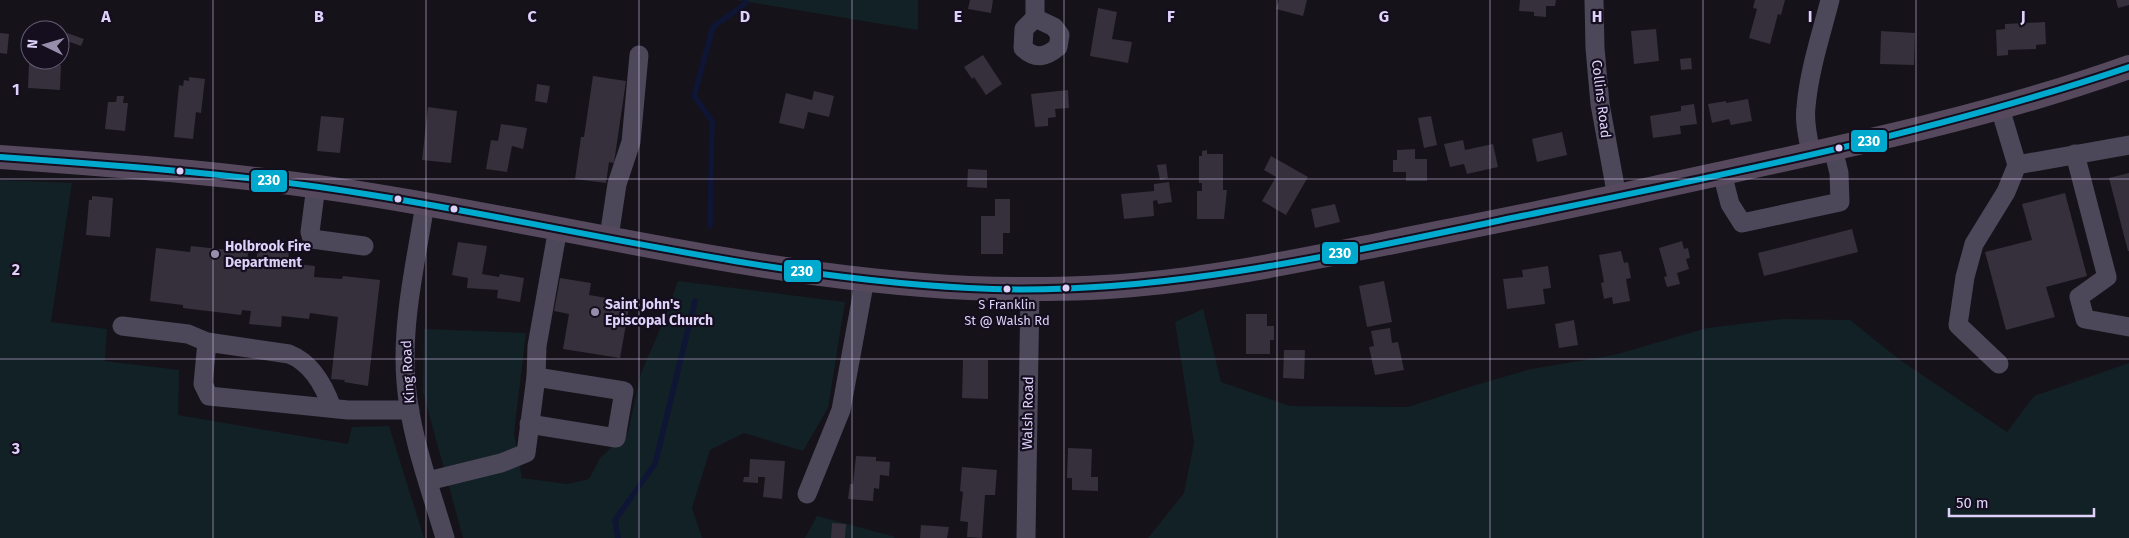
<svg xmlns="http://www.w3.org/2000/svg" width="2129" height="538" font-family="'Fira Sans',sans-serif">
<rect width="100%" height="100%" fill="#15121a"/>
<!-- green -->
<g fill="#122125">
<polygon points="736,0 918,0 918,30"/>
<polygon points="0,180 72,183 51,322 107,329 105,361 179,370 178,415 348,444 352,427 389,426 424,538 0,538"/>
<polygon points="678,281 845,302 828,408 803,451 744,433 710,450 692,508 702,538 463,538 423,392 424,329 526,333 514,433 522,478 567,484 589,479 600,458 628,432 641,373 664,320"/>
<polygon points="1203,309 1221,382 1290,406 1408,407 1469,387 1531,369 1614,355 1707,328 1783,319 1850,320 1900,360 2007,432 2034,396 2129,363 2129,538 1148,538 1184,493 1194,442 1175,322"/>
<polygon points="817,516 892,536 895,538 805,538"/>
</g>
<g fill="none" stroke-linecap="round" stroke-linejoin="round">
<!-- stream -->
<g stroke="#0f1534" stroke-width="5.5">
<polyline points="710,226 712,121 694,96 713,27 746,3 745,0"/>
<polyline points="618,538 615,520 655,464 695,301"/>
</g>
</g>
<!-- building -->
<g fill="#35303c">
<polygon points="970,0 993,0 991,13 968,9"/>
<polygon points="1279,0 1307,0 1303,16 1276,9"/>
<polygon points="1520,0 1556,0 1555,6 1546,6 1546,17 1534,16 1534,12 1519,11"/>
<polygon points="1755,0 1785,0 1781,15 1778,14 1770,44 1749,38 1757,9 1753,8"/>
<polygon points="2116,0 2129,0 2129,5 2118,8"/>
<polygon points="1098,8 1117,12 1112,39 1132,42 1128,63 1090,56"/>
<polygon points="2045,22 2046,44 2036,45 2036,49 2008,50 2008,55 1997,56 1996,30 2005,29 2005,24"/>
<polygon points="1656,29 1659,61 1634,64 1631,31"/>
<polygon points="1881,31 1915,33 1914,65 1880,64"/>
<polygon points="0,33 9,34 7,54 0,53"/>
<polygon points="67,33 84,39 81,46 64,40"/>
<polygon points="983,55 1002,84 986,95 974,77 972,79 964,67"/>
<polygon points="1691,58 1692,69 1681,70 1680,59"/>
<polygon points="29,63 61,65 60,90 28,88"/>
<polygon points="593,76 626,81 614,163 609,162 606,183 575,179 581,137 584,137"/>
<polygon points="189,77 205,79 201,113 196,112 193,139 174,137 179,85 183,86 184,80 189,81"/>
<polygon points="537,84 550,86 547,103 535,101"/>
<polygon points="1068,90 1069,108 1055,109 1056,117 1048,118 1048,126 1035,127 1031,94"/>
<polygon points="814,91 834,96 829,117 808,112 804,129 779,123 786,93 812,100"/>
<polygon points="117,96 124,96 123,103 128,103 125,131 105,129 108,102 116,102"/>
<polygon points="1748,99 1752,121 1731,125 1729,119 1712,123 1708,104 1726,101 1726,103"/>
<polygon points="1694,104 1697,124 1680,126 1681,134 1653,138 1650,116 1681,111 1681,106"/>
<polygon points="428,107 457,111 451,163 422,160"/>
<polygon points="321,116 344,118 340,153 317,151"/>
<polygon points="1431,116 1437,145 1424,148 1418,118"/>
<polygon points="501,124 527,128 523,149 512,146 507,172 486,169 491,140 498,141"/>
<polygon points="1562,132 1567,155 1537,162 1532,139"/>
<polygon points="1463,140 1465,150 1493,144 1498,167 1467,174 1464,164 1450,167 1444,144"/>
<polygon points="1415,149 1415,159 1427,159 1427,181 1406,181 1406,172 1393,172 1393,160 1397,160 1397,150"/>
<polygon points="1207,150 1207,154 1223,154 1223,190 1227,190 1224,219 1197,219 1197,191 1202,191 1202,183 1199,183 1199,156 1202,156 1202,151"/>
<polygon points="1271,156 1308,177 1286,215 1262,201 1276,177 1264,170"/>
<polygon points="1166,164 1168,178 1160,180 1157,165"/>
<polygon points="968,169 987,170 987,188 967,187"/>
<polygon points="2129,173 2129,251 2128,251 2109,178"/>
<polygon points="1169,182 1172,202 1158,204 1157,200 1153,201 1154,216 1124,219 1121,194 1154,191 1154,184"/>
<polygon points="2065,193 2087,276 2046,287 2055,317 2006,330 1985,252 2032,240 2022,204"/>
<polygon points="92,196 113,198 110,237 86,235 89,200 92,200"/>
<polygon points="995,199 1010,199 1010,233 1003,233 1003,254 981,254 981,216 995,216"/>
<polygon points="1335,204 1340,222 1315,228 1311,209"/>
<polygon points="1852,229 1858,252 1764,276 1758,253"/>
<polygon points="1682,241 1684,249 1688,248 1690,258 1686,259 1689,269 1677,273 1680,284 1667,287 1664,277 1667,276 1659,248"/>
<polygon points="458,242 487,246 482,274 499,277 500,274 524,278 520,302 497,298 498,290 467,288 468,278 452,275"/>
<polygon points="191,246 248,252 247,263 256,264 258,246 289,249 288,263 315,266 314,277 342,279 343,276 380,280 368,386 344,382 345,380 331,379 338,317 310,313 309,319 282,316 281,327 249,324 251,311 242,310 241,315 183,308 183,305 150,301 156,248 190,252"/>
<polygon points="1621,251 1624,263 1628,262 1631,278 1626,279 1630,301 1613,304 1612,297 1604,299 1601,283 1604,282 1599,255"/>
<polygon points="1548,266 1551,288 1543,289 1545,304 1507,309 1503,279 1523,277 1522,270"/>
<polygon points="560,278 591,283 589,295 630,302 620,358 563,349 569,314 554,311"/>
<polygon points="1384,281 1392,322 1367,327 1359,286"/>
<polygon points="1246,314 1267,314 1267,326 1274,326 1274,340 1270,340 1270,354 1246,354"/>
<polygon points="1574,320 1578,345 1559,348 1555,324"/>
<polygon points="1390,328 1392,343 1398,342 1404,370 1375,375 1369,347 1374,346 1371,331"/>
<polygon points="1284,350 1305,350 1304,379 1283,378"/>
<polygon points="963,360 988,360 988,399 962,398"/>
<polygon points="1068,448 1092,449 1091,477 1098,477 1098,491 1072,490 1072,478 1067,478"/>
<polygon points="856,456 876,457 876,461 890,462 889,476 880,475 879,489 874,488 873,501 848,499 850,484 853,484"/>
<polygon points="750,459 785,461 782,499 763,497 765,477 758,477 758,483 743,482 744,477 749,477"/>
<polygon points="962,467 997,470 995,495 985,495 982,538 967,537 968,522 960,521 963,492 960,491"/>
<polygon points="832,523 846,524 845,538 831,538"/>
<polygon points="921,525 949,527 947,538 920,538"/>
</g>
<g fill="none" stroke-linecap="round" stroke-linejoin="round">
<!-- minor -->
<g stroke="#4c485a" stroke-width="19">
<path d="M 1035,0 L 1035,18 L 1024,29 L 1023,48 C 1036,60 1046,57 1058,47 L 1060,35 L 1054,27 L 1035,18"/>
<polyline points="1594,0 1595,48 1600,104 1617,197"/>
<path d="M 1811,153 C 1808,138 1804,122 1806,107 C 1809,71 1821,35 1830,0"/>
<polyline points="2075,154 2107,277 2079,297 2085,319 2129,327"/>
<polyline points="2017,165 2129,145"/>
<polyline points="1722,173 1730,204 1742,223 1840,202 1839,173 1833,149"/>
<polyline points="316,186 310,232 312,239 364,246"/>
<path d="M 425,204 C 416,261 401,324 406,382 C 410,435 430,487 445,538"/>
<polyline points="609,237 617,184 631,142 639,55"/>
<path d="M 122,326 L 188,334 L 207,342 L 289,354 C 312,363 324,385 332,408"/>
<polyline points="207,342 203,384 209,396 348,410 410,410"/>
<polyline points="1999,364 1958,325 1965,277 1974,244 2006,192 2017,165 2000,108"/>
<polyline points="529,424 616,438 624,391 536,377"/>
<polyline points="428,481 501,463 526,453 536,377 537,346 558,228"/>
<polyline points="807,494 841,410 865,279"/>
<polyline points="1026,538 1030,289"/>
</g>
<!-- major -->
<path stroke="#56495e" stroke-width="24" d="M 0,157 C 127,166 253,175 378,196 C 575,228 769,278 969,288 C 1027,290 1085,290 1143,284 C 1222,277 1300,260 1378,245 C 1467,227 1556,210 1645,190 C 1807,154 1972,123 2129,67"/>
<!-- bus-1 casing -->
<g stroke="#140e1e" stroke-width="10">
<path id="bus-1" d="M 0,157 C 127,166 253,175 378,196 C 575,228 769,278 969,288 C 1155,298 1336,254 1517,217 C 1723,175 1930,134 2129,67"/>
</g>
<!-- bus-1 -->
<use href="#bus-1" stroke="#00a9ce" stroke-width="6"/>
</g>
<!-- grid -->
<path fill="none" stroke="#ded1fa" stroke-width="1" stroke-opacity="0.55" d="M 213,0 L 213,538M 426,0 L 426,538M 639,0 L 639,538M 852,0 L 852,538M 1064,0 L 1064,538M 1277,0 L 1277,538M 1490,0 L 1490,538M 1703,0 L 1703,538M 1916,0 L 1916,538M 0,179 L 2129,179M 0,359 L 2129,359"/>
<!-- markers -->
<g fill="#ded1fa" stroke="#140e1e" stroke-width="2">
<circle cx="1839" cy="148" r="4.5"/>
<circle cx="180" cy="171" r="4.5"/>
<circle cx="398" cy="199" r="4.5"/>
<circle cx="454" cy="209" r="4.5"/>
<circle cx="1066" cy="288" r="4.5"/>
<circle cx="1007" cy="289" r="4.5"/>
</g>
<g fill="#988eac" stroke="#140e1e" stroke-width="2">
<circle cx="215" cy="254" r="5"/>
<circle cx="595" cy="312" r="5"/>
</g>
<g text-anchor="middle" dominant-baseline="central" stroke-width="4.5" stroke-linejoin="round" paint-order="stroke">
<!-- bus labels -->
<g font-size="13" fill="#ded1fa" stroke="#140e1e">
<text x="1007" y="304">S Franklin<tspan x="1007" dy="16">St @ Walsh Rd</tspan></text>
</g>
<!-- street labels -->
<g font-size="14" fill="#ded1fa" stroke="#140e1e">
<text transform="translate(1601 99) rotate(83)">Collins Road</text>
<text transform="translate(408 372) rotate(-93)">King Road</text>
<text transform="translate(1028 413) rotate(-89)">Walsh Road</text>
</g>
<!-- poi labels -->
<g font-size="14" font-weight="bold" fill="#ded1fa" stroke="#140e1e" text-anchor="start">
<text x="225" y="246">Holbrook Fire<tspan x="225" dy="16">Department</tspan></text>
<text x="605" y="304">Saint John's<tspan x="605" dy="16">Episcopal Church</tspan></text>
</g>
</g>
<g font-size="16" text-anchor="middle" font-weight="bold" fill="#ded1fa" stroke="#140e1e" stroke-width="4.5" stroke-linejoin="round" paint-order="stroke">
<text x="106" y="22">A</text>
<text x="319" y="22">B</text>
<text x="532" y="22">C</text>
<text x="745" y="22">D</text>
<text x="958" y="22">E</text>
<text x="1171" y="22">F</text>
<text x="1384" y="22">G</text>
<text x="1597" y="22">H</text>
<text x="1810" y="22">I</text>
<text x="2023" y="22">J</text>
<text x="16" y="95">1</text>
<text x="16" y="275">2</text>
<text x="16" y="454">3</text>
</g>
<g stroke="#140e1e" stroke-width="2">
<rect x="1850" y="129" width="38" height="24" rx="5" fill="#00a9ce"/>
<rect x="250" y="169" width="38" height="24" rx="5" fill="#00a9ce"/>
<rect x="1321" y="241" width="38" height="24" rx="5" fill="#00a9ce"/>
<rect x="783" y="259" width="39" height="24" rx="5" fill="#00a9ce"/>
</g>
<g font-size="14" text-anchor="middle" font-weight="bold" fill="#fff">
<text x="1869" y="146">230</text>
<text x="269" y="185">230</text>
<text x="1340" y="258">230</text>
<text x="802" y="276">230</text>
</g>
<!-- north arrow -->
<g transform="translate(45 45) rotate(275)"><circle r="24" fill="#140e1e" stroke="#655c76"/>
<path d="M0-4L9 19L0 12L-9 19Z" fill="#988eac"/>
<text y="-8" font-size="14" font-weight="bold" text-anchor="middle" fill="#ded1fa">N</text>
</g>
<!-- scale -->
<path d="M1949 508v8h145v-8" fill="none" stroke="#ded1fa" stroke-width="2.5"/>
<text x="1956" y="508" font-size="15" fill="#ded1fa" stroke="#140e1e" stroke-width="4" paint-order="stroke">50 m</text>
</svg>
